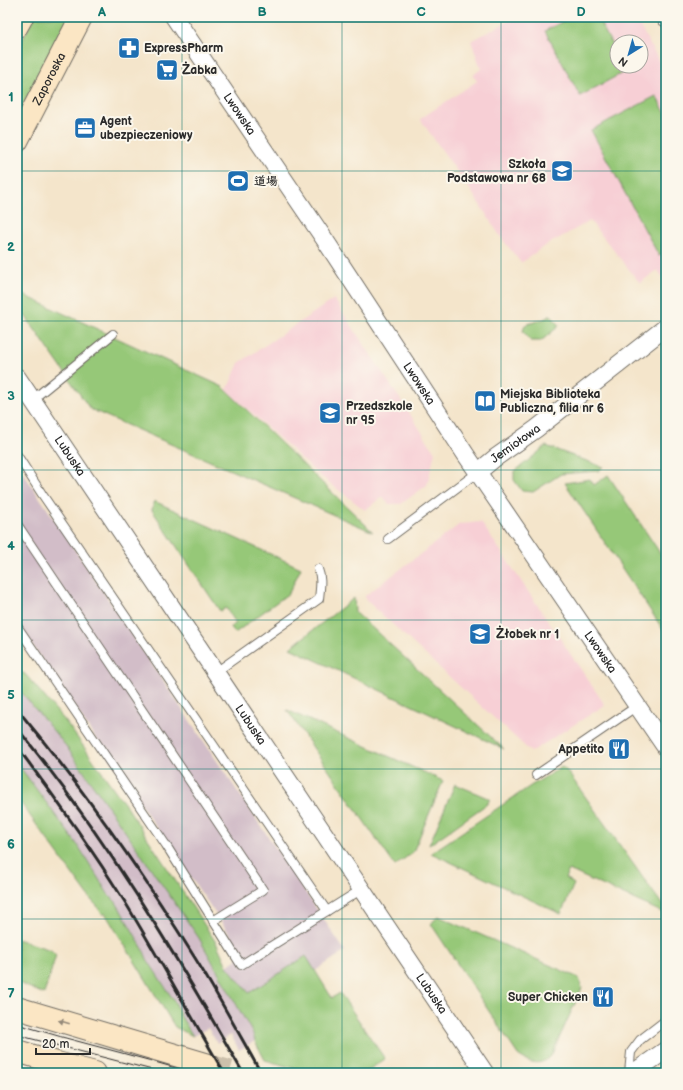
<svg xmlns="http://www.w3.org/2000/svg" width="683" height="1090" font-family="'Balsamiq Sans','LXGW WenKai TC',sans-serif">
<rect width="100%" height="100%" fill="#fbf7ec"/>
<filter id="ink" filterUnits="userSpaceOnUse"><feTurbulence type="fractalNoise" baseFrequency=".025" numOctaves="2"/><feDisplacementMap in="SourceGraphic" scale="8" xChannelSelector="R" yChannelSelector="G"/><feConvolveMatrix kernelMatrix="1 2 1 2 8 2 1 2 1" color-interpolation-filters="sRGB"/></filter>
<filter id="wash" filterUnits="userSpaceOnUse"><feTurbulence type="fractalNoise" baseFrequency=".012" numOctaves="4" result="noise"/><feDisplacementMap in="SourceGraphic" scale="16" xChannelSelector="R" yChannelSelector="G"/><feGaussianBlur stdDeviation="0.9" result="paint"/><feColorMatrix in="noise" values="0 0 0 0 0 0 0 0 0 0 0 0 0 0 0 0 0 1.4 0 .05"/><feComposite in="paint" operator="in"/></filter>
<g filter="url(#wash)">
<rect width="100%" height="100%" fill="#f4e5cb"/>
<!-- built -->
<g fill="#f7cfd5" fill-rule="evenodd">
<path d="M 516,17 L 635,17 L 666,74 L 666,281 L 657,270 L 640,283 L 590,221 L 543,247 L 521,263 L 500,236 L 473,194 L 420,119 L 477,81 L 473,75 L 481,69 L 471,41 ZM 617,42 L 641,42 L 641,66 L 617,66 Z"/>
<polygon points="334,299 435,452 427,485 401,504 389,504 382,497 365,510 319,475 227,390 239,363"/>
<polygon points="481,522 605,705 531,752 366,600 365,596 460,524"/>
</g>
<!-- industrial -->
<g fill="#d2bdc8">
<polygon points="17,464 345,951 315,971 306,956 249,993 227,966 243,954 17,623"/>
<polygon points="17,687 66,746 199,938 253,1034 255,1041 239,1050 231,1035 217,1043 208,1028 193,1036 180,1015 176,1004 147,959 143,949 116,902 108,894 79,847 17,763"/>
</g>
<!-- green -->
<g fill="#96c878" stroke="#607a52">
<polygon points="34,17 69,17 17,117 17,50"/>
<polygon points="571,17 597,17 617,54 617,66 624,66 626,71 580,96 545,31"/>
<polygon points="656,96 666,114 666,252 659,256 591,130"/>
<polygon points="17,292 223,387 373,532 90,409 17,304"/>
<polygon points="551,315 559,326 541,341 531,341 523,331 525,325 544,319"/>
<polygon points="546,446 603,467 598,471 561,474 533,492 522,491 514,480 514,472"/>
<polygon points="608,475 666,562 666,634 565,483 590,479 594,485"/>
<polygon points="154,501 301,568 289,593 235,633 231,627 236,623 226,608 220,611 152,510"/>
<polygon points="354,598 355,612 504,749 290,648"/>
<polygon points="17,668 20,672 25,674 66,722 129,810 217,944 227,966 249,993 306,956 332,998 340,993 385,1059 364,1073 311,1073 265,1060 255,1041 253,1034 199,938 66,746 17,687"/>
<polygon points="287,710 443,781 413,852 395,866"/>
<polygon points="17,763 79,847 108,894 116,902 143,949 147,959 176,1004 180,1015 193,1036 175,1027 105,913 103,915 98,907 92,901 17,798"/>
<polygon points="562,767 567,771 666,910 666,914 569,870 565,878 574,884 561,914 431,853 532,785"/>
<polygon points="455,784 490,799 487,804 429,845"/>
<path d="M 438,916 L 579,978 L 582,988 L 551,1056 C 540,1067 529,1063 518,1055 L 431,924 Z"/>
<polygon points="17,939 51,950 56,955 44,994 17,982"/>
</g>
</g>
<g filter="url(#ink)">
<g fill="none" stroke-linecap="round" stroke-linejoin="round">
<!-- secondary-tunnel -->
<polyline stroke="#ccc0ab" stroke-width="22" stroke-dasharray="22 11" stroke-linecap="butt" points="209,1065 236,1073"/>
<!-- service casing -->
<g stroke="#716c63" stroke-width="10">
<g id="service">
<polyline points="32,400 113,334"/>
<polyline points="17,455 42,494 327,911"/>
<polyline points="17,524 263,890 213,921"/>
<polyline points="388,539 478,472"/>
<polyline points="17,626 166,845 241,965 362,889"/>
<path d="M 216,672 L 319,599 C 320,588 322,579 318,569"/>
<polyline points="536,775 637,706"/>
<polyline points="629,1073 631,1052 640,1040 666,1020"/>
</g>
</g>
<!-- minor casing -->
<g stroke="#716c63" stroke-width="19">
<g id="minor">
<path id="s1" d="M 174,17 L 325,240 L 466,455 L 666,748"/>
<polyline points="665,17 666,18"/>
<path id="s2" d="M 17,377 L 485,1073"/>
<path id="s3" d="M 478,472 L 495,458 L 536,429 L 666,327"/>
<polyline points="633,1073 666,1050"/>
</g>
</g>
<!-- secondary casing -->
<g stroke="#716c63" stroke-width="24">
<g id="secondary">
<polyline points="17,26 22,17"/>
<path id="s4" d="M 17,141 L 81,17"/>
<polyline points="17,1008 209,1065"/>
<polyline points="17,1051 57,1063 95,1073"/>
</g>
</g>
<!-- service -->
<use href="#service" stroke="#fff" stroke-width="8"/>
<!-- minor -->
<use href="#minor" stroke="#fff" stroke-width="17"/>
<!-- secondary -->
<use href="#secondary" stroke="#fbe6c4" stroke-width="22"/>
<!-- tram -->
<g stroke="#2b2b2b" stroke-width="1">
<path d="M 17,1024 C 75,1042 135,1055 193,1073"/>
<polyline points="17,1035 164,1073"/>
</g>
<!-- rail -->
<g stroke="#2b2b2b" stroke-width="3">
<path d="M 17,709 C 82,787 141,871 195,958 C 218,995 239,1034 261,1073"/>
<path d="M 17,728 C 105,836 174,952 243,1073"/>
<path d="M 17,747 C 55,797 91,848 125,902 C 159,958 191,1016 224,1073"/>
</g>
</g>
<!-- one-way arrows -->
<defs><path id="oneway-solid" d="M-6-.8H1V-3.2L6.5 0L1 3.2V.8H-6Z"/></defs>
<use fill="#938878" href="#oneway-solid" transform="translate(64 1022) rotate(-164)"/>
</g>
<!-- grid -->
<path fill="none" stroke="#0f766e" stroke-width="1" stroke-opacity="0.55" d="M 182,17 L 182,1073M 342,17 L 342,1073M 501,17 L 501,1073M 17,171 L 666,171M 17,321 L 666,321M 17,470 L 666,470M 17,620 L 666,620M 17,769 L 666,769M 17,919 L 666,919"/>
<!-- icons -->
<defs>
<g id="pharmacy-square" transform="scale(1.15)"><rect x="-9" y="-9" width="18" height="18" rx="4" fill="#1f6fb2" stroke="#fbf7ec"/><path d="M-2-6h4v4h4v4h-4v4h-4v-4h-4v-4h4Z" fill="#fff"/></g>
<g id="supermarket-square" transform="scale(1.15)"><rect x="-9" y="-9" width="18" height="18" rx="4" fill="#1f6fb2" stroke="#fbf7ec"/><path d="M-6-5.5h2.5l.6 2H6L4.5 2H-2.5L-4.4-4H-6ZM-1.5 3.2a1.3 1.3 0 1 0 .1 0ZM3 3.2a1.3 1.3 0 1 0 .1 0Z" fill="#fff"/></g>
<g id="office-square" transform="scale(1.15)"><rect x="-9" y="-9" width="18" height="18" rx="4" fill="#1f6fb2" stroke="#fbf7ec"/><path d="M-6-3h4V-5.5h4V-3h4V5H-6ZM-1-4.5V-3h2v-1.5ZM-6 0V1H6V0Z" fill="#fff"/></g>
<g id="school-square" transform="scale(1.15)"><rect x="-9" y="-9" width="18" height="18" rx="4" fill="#1f6fb2" stroke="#fbf7ec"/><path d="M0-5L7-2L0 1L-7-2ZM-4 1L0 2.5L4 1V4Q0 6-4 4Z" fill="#fff"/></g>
<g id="stadium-square" transform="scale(1.15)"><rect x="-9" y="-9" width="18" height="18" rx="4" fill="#1f6fb2" stroke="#fbf7ec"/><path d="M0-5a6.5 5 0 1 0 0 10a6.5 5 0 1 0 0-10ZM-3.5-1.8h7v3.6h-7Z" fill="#fff"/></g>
<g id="library-square" transform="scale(1.15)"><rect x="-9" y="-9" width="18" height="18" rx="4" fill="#1f6fb2" stroke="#fbf7ec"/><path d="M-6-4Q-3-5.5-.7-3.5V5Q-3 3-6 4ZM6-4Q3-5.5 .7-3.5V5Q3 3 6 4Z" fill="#fff"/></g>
<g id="restaurant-square" transform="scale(1.15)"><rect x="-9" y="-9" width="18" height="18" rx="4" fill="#1f6fb2" stroke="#fbf7ec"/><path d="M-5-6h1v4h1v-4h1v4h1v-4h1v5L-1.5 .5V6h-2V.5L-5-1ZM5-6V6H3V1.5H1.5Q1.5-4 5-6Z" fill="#fff"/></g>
</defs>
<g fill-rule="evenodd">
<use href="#pharmacy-square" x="129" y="48"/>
<use href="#supermarket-square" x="167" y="70"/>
<use href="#office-square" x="85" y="128"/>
<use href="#school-square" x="562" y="171"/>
<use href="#stadium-square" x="238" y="181"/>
<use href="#library-square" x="485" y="401"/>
<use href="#school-square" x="330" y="413"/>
<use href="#school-square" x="480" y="634"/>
<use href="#restaurant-square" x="619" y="749"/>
<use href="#restaurant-square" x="603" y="997"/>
</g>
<g text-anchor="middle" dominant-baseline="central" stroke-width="4" stroke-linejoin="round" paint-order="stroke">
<!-- poi labels -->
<g font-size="12" font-weight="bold" fill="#2b2b2b" stroke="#fbf7ec" text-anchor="start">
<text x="144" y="48">ExpressPharm</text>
<text x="182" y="70">Żabka</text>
<text x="100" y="121">Agent<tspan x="100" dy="14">ubezpieczeniowy</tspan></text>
<text x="546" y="164" text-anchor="end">Szkoła<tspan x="546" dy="14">Podstawowa nr 68</tspan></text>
<text x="254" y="181">道場</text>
<text x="500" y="394">Miejska Biblioteka<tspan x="500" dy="14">Publiczna, filia nr 6</tspan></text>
<text x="346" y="406">Przedszkole<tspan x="346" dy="14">nr 95</tspan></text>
<text x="496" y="634">Żłobek nr 1</text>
<text x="604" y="749" text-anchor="end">Appetito</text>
<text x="588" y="997" text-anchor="end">Super Chicken</text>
</g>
<!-- street labels -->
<g font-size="12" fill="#2b2b2b" stroke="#fbf7ec">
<text stroke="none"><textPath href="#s4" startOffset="70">Zaporoska</textPath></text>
<text stroke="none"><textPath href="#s1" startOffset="117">Lwowska</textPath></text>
<text stroke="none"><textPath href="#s1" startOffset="441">Lwowska</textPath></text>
<text stroke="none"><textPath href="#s3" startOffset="47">Jemiołowa</textPath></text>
<text stroke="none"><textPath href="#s2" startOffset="95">Lubuska</textPath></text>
<text stroke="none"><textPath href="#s1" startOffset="765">Lwowska</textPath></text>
<text stroke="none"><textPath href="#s2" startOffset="419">Lubuska</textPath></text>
<text stroke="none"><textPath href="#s2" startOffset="743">Lubuska</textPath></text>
</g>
</g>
<!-- margin -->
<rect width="683" height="1090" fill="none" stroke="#fbf7ec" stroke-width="44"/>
<!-- north arrow -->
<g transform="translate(629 54) rotate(217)"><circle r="19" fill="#fbf7ec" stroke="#a8a59f"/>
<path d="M0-3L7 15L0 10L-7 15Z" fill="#1f6fb2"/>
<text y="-6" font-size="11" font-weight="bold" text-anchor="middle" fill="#2b2b2b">N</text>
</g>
<!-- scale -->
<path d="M36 1048v6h54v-6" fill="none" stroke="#2b2b2b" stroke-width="2"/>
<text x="42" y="1048" font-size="12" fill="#2b2b2b" stroke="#fbf7ec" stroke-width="3" paint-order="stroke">20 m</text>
<rect x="22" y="22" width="639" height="1046" fill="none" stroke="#0f766e" stroke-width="1.5"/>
<g font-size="13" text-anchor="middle" font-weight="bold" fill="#0f766e">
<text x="102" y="16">A</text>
<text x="262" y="16">B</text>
<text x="421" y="16">C</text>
<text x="581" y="16">D</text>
<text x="11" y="101">1</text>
<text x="11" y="251">2</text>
<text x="11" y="400">3</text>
<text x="11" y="550">4</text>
<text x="11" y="699">5</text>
<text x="11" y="848">6</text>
<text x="11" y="998">7</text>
</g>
</svg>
